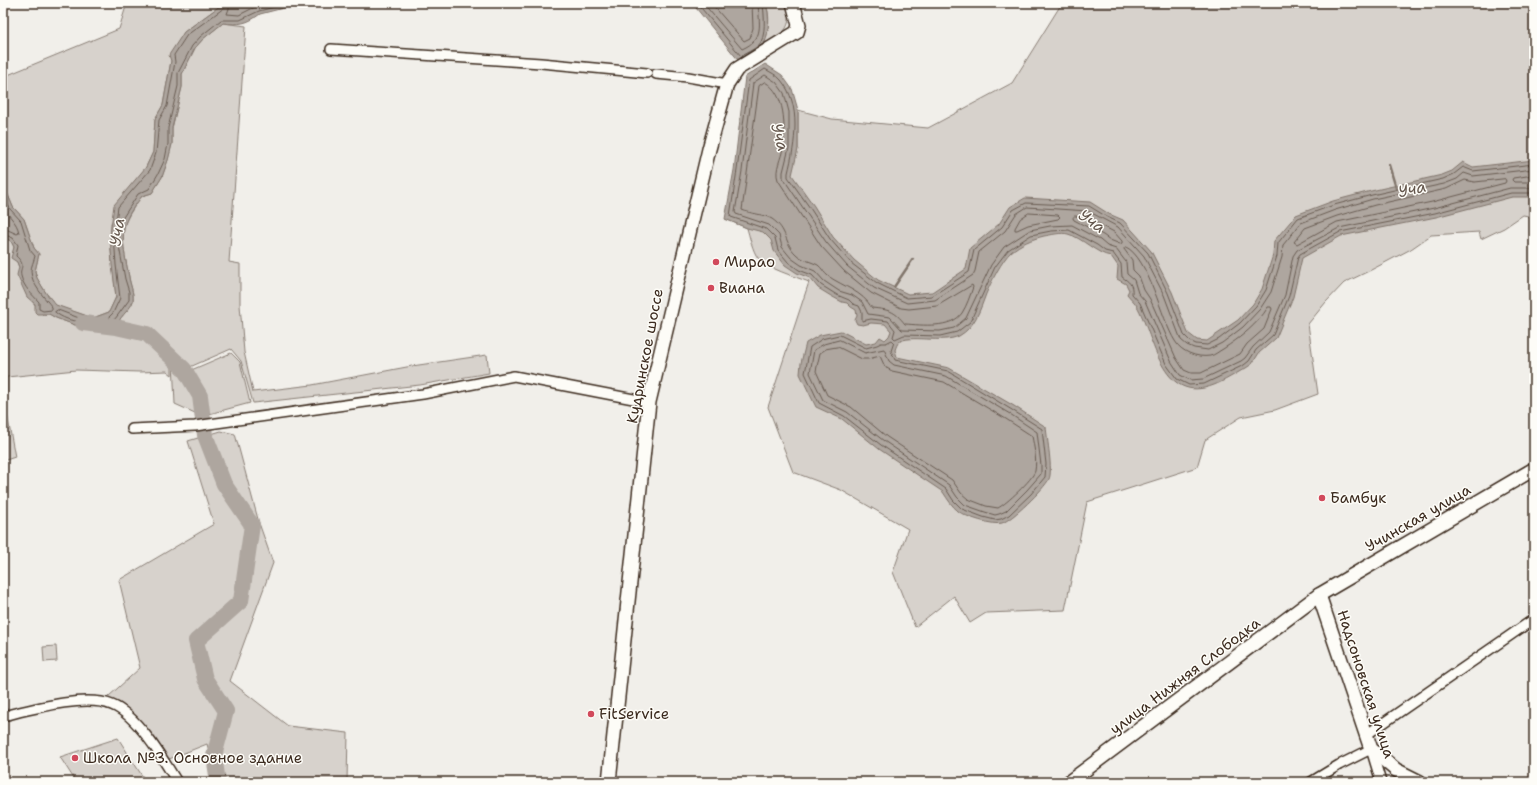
<svg xmlns="http://www.w3.org/2000/svg" width="1537" height="785" font-family="'Shantell Sans',sans-serif">
<rect width="100%" height="100%" fill="#f1efea"/>
<filter id="ink" filterUnits="userSpaceOnUse"><feTurbulence type="fractalNoise" baseFrequency=".025" numOctaves="2"/><feDisplacementMap in="SourceGraphic" scale="8" xChannelSelector="R" yChannelSelector="G"/><feConvolveMatrix kernelMatrix="1 2 1 2 8 2 1 2 1" color-interpolation-filters="sRGB"/></filter>
<g filter="url(#ink)">
<!-- green -->
<g fill="#d7d2cc" stroke="#897e75">
<polygon points="127,3 224,3 184,32 171,61 163,105 155,119 153,152 146,167 137,180 111,223 111,251 116,297 109,312 93,318 56,306 46,293 37,278 35,271 39,254 34,248 24,219 13,207 3,183 3,77 119,29"/>
<path d="M 765,3 L 786,3 C 796,28 780,36 762,49 C 768,36 772,16 765,3 Z"/>
<path d="M 1062,3 L 1534,3 L 1534,217 L 1523,215 L 1504,228 L 1481,239 L 1479,232 L 1431,235 L 1411,249 L 1371,270 L 1344,283 L 1326,302 L 1308,324 L 1318,394 L 1275,410 L 1241,417 L 1205,440 L 1197,467 L 1087,502 L 1065,610 L 986,613 L 970,623 L 954,596 L 915,627 L 893,572 L 908,529 L 841,490 L 793,472 L 768,407 L 809,282 C 794,276 768,269 758,258 C 753,252 749,235 747,228 L 725,219 L 798,149 L 798,110 L 832,119 L 928,128 L 1012,83 Z"/>
<path d="M 223,23 L 246,26 L 229,262 L 240,264 L 240,305 L 244,352 L 253,392 L 312,385 L 412,366 L 487,355 L 489,373 L 420,385 L 253,403 L 241,361 L 231,349 L 183,370 L 196,399 L 195,413 L 175,404 L 173,362 L 146,337 L 107,328 L 145,339 L 172,363 L 172,375 L 167,371 L 140,372 L 76,370 L 7,377 L 7,414 L 15,457 L 3,461 L 3,228 L 5,238 L 11,241 L 14,247 L 13,252 L 32,301 L 43,315 L 49,314 L 56,318 L 75,325 L 118,323 C 121,315 131,309 133,301 C 134,292 130,285 129,277 C 126,260 119,235 127,219 C 131,211 137,203 142,196 L 152,193 L 162,177 L 168,160 L 172,144 L 172,128 L 182,87 L 182,74 L 195,48 L 203,39 Z"/>
<polygon points="231,353 240,362 250,403 209,414 198,414 198,398 202,396 189,371"/>
<polygon points="221,431 235,434 259,523 273,563 230,681 288,726 348,733 347,782 217,782 207,744 164,761 129,717 98,706 140,668 119,580 214,524 188,441"/>
<polygon points="56,646 57,661 44,662 43,647"/>
<polygon points="118,738 146,782 76,782 60,757"/>
</g>
<!-- water -->
<g fill="#aea69f" stroke="#80746b">
<path d="M 224,3 L 303,3 L 260,14 C 247,24 239,25 223,23 L 203,39 L 195,48 L 182,74 L 182,87 L 172,128 L 172,144 L 168,160 L 162,177 L 152,193 L 142,196 C 137,203 130,211 127,219 C 119,235 126,260 129,277 C 130,285 134,292 133,301 C 131,309 121,315 118,323 L 75,325 L 56,318 L 49,314 L 37,314 L 35,312 L 35,304 L 27,297 L 17,275 L 19,267 L 17,262 L 11,258 L 14,247 L 11,241 L 5,238 L 3,228 L 3,183 L 13,207 L 24,219 L 34,248 L 39,254 L 35,271 L 37,278 L 46,293 L 56,305 L 93,318 L 109,312 L 116,297 L 112,265 L 110,235 L 114,205 L 146,167 L 153,152 L 155,119 L 163,105 L 171,61 L 169,55 L 184,32 Z"/>
<path d="M 692,3 L 765,3 C 771,12 769,41 761,49 C 756,54 746,58 739,61 Z"/>
<path d="M 765,64 L 782,75 L 792,89 L 798,110 L 798,149 L 792,175 L 814,206 L 833,237 L 854,260 L 878,280 L 908,294 L 932,292 L 966,269 L 970,248 L 999,224 L 1010,207 L 1025,198 L 1090,202 L 1109,214 L 1123,220 L 1151,251 L 1172,292 L 1188,333 L 1197,340 L 1207,341 L 1238,320 L 1253,304 L 1262,289 L 1273,255 L 1274,241 L 1296,215 L 1333,201 L 1371,191 L 1442,175 L 1452,171 L 1463,162 L 1473,167 L 1534,160 L 1534,197 L 1512,197 L 1436,217 L 1341,236 L 1302,258 L 1293,297 L 1276,338 L 1259,353 L 1252,364 L 1246,368 C 1233,375 1219,385 1204,388 C 1160,397 1153,334 1137,306 C 1135,302 1130,298 1127,294 L 1129,290 L 1126,284 L 1117,279 L 1118,266 L 1111,256 C 1096,254 1083,238 1068,234 C 1061,232 1051,235 1044,236 C 1032,239 1020,244 1011,252 C 1002,260 991,282 986,294 C 980,310 975,327 959,336 C 942,344 909,334 899,342 C 897,344 896,347 895,350 L 897,357 L 949,368 L 1014,406 L 1046,427 C 1047,438 1053,471 1049,479 C 1044,489 1012,520 1002,523 C 994,526 965,517 958,511 C 952,506 948,500 943,492 L 879,449 L 842,419 L 816,407 L 800,374 L 801,363 L 806,343 L 820,335 L 841,331 L 866,344 L 876,342 L 880,337 L 885,340 L 889,336 L 891,331 L 885,324 L 871,323 L 863,325 L 857,324 L 855,320 L 857,316 L 856,310 L 851,307 L 847,303 L 842,302 L 831,296 L 818,288 L 810,278 L 797,273 L 785,265 L 774,251 L 771,240 L 763,232 L 747,228 L 725,219 L 734,170 L 745,77 Z"/>
</g>
<g fill="none" stroke-linecap="round" stroke-linejoin="round">
<!-- shore -->
<g stroke="#695c52" stroke-width="1">
<polyline points="226,3 224,8 187,35 174,55 175,62 167,106 159,120 156,153 150,170 118,207 114,235 116,265 120,298 113,313 109,317 110,320 115,319 129,300 129,292 125,279 119,246 119,233 122,219 138,194 149,189 158,174 165,159 168,144 168,128 178,86 178,73 192,46 201,36 221,20 240,20 259,11 291,3"/>
<polyline points="231,3 227,14 239,15 257,6 270,3"/>
<path d="M 697,3 L 741,56 C 746,53 753,50 758,46 C 767,38 764,14 763,3"/>
<path d="M 703,3 L 742,49 C 765,39 759,24 758,3"/>
<polyline points="711,3 744,41 750,38 753,28 752,3"/>
<path d="M 765,82 C 786,94 785,126 783,147 C 782,158 774,169 778,180 L 821,246 L 844,271 L 871,293 L 901,308 L 909,309 L 937,306 L 972,285 L 973,287 C 970,296 967,305 962,313 C 951,329 922,325 905,324 C 894,310 889,310 872,308 C 862,291 844,287 828,276 C 824,273 822,268 818,265 C 810,261 802,260 796,254 C 784,243 788,230 772,219 C 764,214 751,214 742,210 L 759,86 Z"/>
<path d="M 1534,164 L 1473,171 L 1463,167 L 1454,174 L 1443,179 L 1372,195 L 1334,205 L 1298,218 L 1278,243 L 1277,256 L 1266,290 L 1256,306 L 1240,323 L 1219,339 L 1207,345 L 1196,344 L 1190,341 L 1184,335 L 1168,293 L 1148,253 L 1120,223 L 1107,217 L 1089,206 L 1026,203 L 1013,210 L 1002,227 L 974,250 L 969,272 L 932,296 L 907,298 L 877,283 L 851,263 L 830,239 L 810,208 L 788,177 L 788,173 C 795,144 802,105 781,80 C 777,75 770,72 765,69 L 749,80 L 737,170 L 730,216 L 731,217 L 766,229 L 775,238 L 778,250 L 788,262 L 799,270 L 812,275 L 821,285 L 837,295 L 849,300 L 853,304 L 859,306 L 862,312 L 862,321 L 871,319 L 888,321 L 895,330 L 893,337 L 895,339 L 904,335 L 940,336 L 957,332 L 970,322 L 995,267 L 1008,250 L 1031,235 L 1051,231 L 1069,230 L 1097,245 L 1105,251 L 1113,253 L 1121,264 L 1122,277 C 1129,282 1133,284 1132,294 L 1140,303 L 1166,364 L 1177,379 L 1189,385 L 1204,384 L 1244,365 L 1249,361 L 1256,350 L 1273,335 L 1289,296 L 1298,257 L 1300,254 L 1340,232 L 1435,213 L 1511,193 L 1534,193"/>
<polyline points="1534,169 1473,176 1464,173 1457,179 1444,184 1373,199 1335,210 1301,223 1283,245 1282,257 1271,292 1260,309 1243,327 1222,343 1208,350 1194,348 1187,345 1181,340 1164,295 1144,256 1118,227 1088,211 1027,207 1016,214 1005,231 979,252 975,271 973,275 935,300 907,303 874,288 847,266 826,242 783,178 783,172 789,148 789,112 784,93 776,82 765,75 753,83 742,171 735,212 736,214 769,225 779,235 782,247 791,258 801,265 815,271 824,281 839,291 852,295 862,302 868,314 890,317 902,330 940,331 954,328 966,318 991,265 1004,247 1030,230 1050,226 1072,225 1100,240 1107,246 1116,249 1126,262 1127,274 1134,280 1138,293 1145,301 1171,361 1180,375 1190,380 1203,379 1241,361 1245,358 1253,347 1269,332 1285,295 1293,256 1297,250 1339,228 1434,208 1510,188 1534,188"/>
<polyline points="1534,175 1513,178 1512,180 1514,182 1534,182"/>
<polygon points="1505,179 1506,181 1505,183 1432,202 1337,222 1297,244 1294,242 1305,228 1337,216 1375,205 1446,189 1465,180 1474,182"/>
<path d="M 3,193 L 10,209 L 21,221 L 30,250 L 35,256 C 34,261 31,266 31,271 C 31,284 45,298 52,307 L 52,310 L 43,311 L 39,309 L 39,302 C 32,294 24,288 21,276 C 19,267 27,266 16,256 L 18,245 L 13,238 L 3,234"/>
<path d="M 3,206 C 8,217 17,221 19,233 L 17,234 L 8,230 L 3,229"/>
<polygon points="1029,213 1058,215 1060,217 1058,219 1028,225 1017,230 1015,230 1015,228 1020,219"/>
<polygon points="1075,216 1086,217 1114,232 1122,241 1122,243 1120,244 1110,240 1103,235 1074,220 1073,218"/>
<path d="M 1126,247 C 1149,258 1161,319 1175,341 C 1181,352 1197,358 1210,356 C 1215,355 1219,351 1223,349 C 1240,338 1258,324 1268,307 L 1271,307 L 1272,309 L 1264,329 L 1247,344 L 1240,354 L 1201,373 L 1191,373 L 1184,370 L 1176,358 L 1150,299 L 1144,290 L 1139,276 L 1133,270 L 1132,260 L 1124,249 Z"/>
<path d="M 58,310 L 79,318 L 80,320 C 74,323 60,317 55,312 Z"/>
<polygon points="840,335 866,348 877,345 881,343 886,343 892,340 894,342 891,351 895,360 948,371 1012,410 1042,429 1046,464 1045,477 1031,494 1009,515 1001,519 995,520 983,517 962,509 953,500 946,489 881,445 844,416 819,403 805,373 810,347 822,339"/>
<polygon points="840,340 865,353 884,349 889,361 894,365 946,376 1010,414 1037,432 1041,465 1041,474 1027,490 1006,511 999,514 995,515 985,512 965,505 957,497 949,485 884,441 847,412 823,400 810,373 814,350 824,344"/>
<path d="M 838,347 L 862,359 L 868,359 L 880,356 L 885,367 L 892,371 L 944,382 L 1006,419 L 1032,436 C 1034,447 1037,460 1035,471 C 1033,479 1006,504 998,508 L 986,506 L 968,499 L 961,493 L 952,480 L 887,437 L 851,407 L 827,395 L 816,371 L 820,353 L 826,349 Z"/>
</g>
<!-- stream -->
<g stroke="#80746b" stroke-width="2.5">
<polyline points="1389,165 1396,188"/>
<polyline points="894,287 913,259"/>
</g>
<!-- river -->
<polyline stroke="#aea69f" stroke-width="16" points="83,323 116,327 147,334 184,369 200,396 205,435 224,484 252,525 241,601 196,641 205,679 226,711 214,756 218,782"/>
<!-- street casing -->
<g stroke="#3b2a1e" stroke-width="12">
<g id="street">
<polyline points="331,49 541,63 647,73"/>
<polyline points="656,74 688,77 727,84"/>
<polyline points="132,429 195,426 423,394 514,376 649,402"/>
<path d="M 3,716 C 32,709 85,694 112,705 C 137,715 163,759 177,782"/>
<polyline points="1366,735 1534,619"/>
<polyline points="1311,782 1339,765 1371,749 1381,782"/>
</g>
</g>
<!-- secondary casing -->
<g stroke="#3b2a1e" stroke-width="16">
<g id="secondary">
<polyline points="1319,595 1371,749 1396,770 1420,782"/>
<polyline points="609,782 649,402 709,149 727,84 737,69 797,32 799,25 793,3"/>
<polyline points="1069,782 1319,595 1534,469"/>
</g>
</g>
<!-- street -->
<use href="#street" stroke="#fdfcf7" stroke-width="9"/>
<!-- secondary -->
<use href="#secondary" stroke="#fdfcf7" stroke-width="13"/>
</g>
</g>
<!-- markers -->
<g fill="#d1495b" stroke="#fdfcf7" stroke-width="1.5">
<circle cx="716" cy="262" r="4"/>
<circle cx="711" cy="288" r="4"/>
<circle cx="1322" cy="498" r="4"/>
<circle cx="591" cy="714" r="4"/>
<circle cx="75" cy="758" r="4"/>
</g>
<g text-anchor="middle" dominant-baseline="central" stroke-width="3" stroke-linejoin="round" paint-order="stroke">
<!-- poi labels -->
<g font-size="15" fill="#3b2a1e" stroke="#fdfcf7" text-anchor="start">
<text x="724" y="262">Мирао</text>
<text x="719" y="288">Виана</text>
<text x="1330" y="498">Бамбук</text>
<text x="599" y="714">FitService</text>
<text x="83" y="758">Школа №3. Основное здание</text>
</g>
<!-- street labels -->
<g font-size="15" fill="#3b2a1e" stroke="#fdfcf7">
<text transform="translate(645 356) rotate(-79)">Кудринское шоссе</text>
<text transform="translate(1418 518) rotate(-30)">Учинская улица</text>
<text transform="translate(1185 676) rotate(-37)">улица Нижняя Слободка</text>
<text transform="translate(1366 684) rotate(72)">Надсоновская улица</text>
</g>
<!-- water labels -->
<g font-size="16" font-style="italic" fill="#63554b" stroke="#fdfcf7">
<text transform="translate(780 137) rotate(74)">Уча</text>
<text transform="translate(1412 189) rotate(-13)">Уча</text>
<text transform="translate(1092 221) rotate(35)">Уча</text>
<text transform="translate(117 232) rotate(-81)">Уча</text>
</g>
</g>
<!-- margin -->
<rect width="1537" height="785" fill="none" stroke="#fdfcf7" stroke-width="16"/>
<rect x="8" y="8" width="1521" height="769" fill="none" stroke="#3b2a1e" stroke-width="1.5" filter="url(#ink)"/>
</svg>
